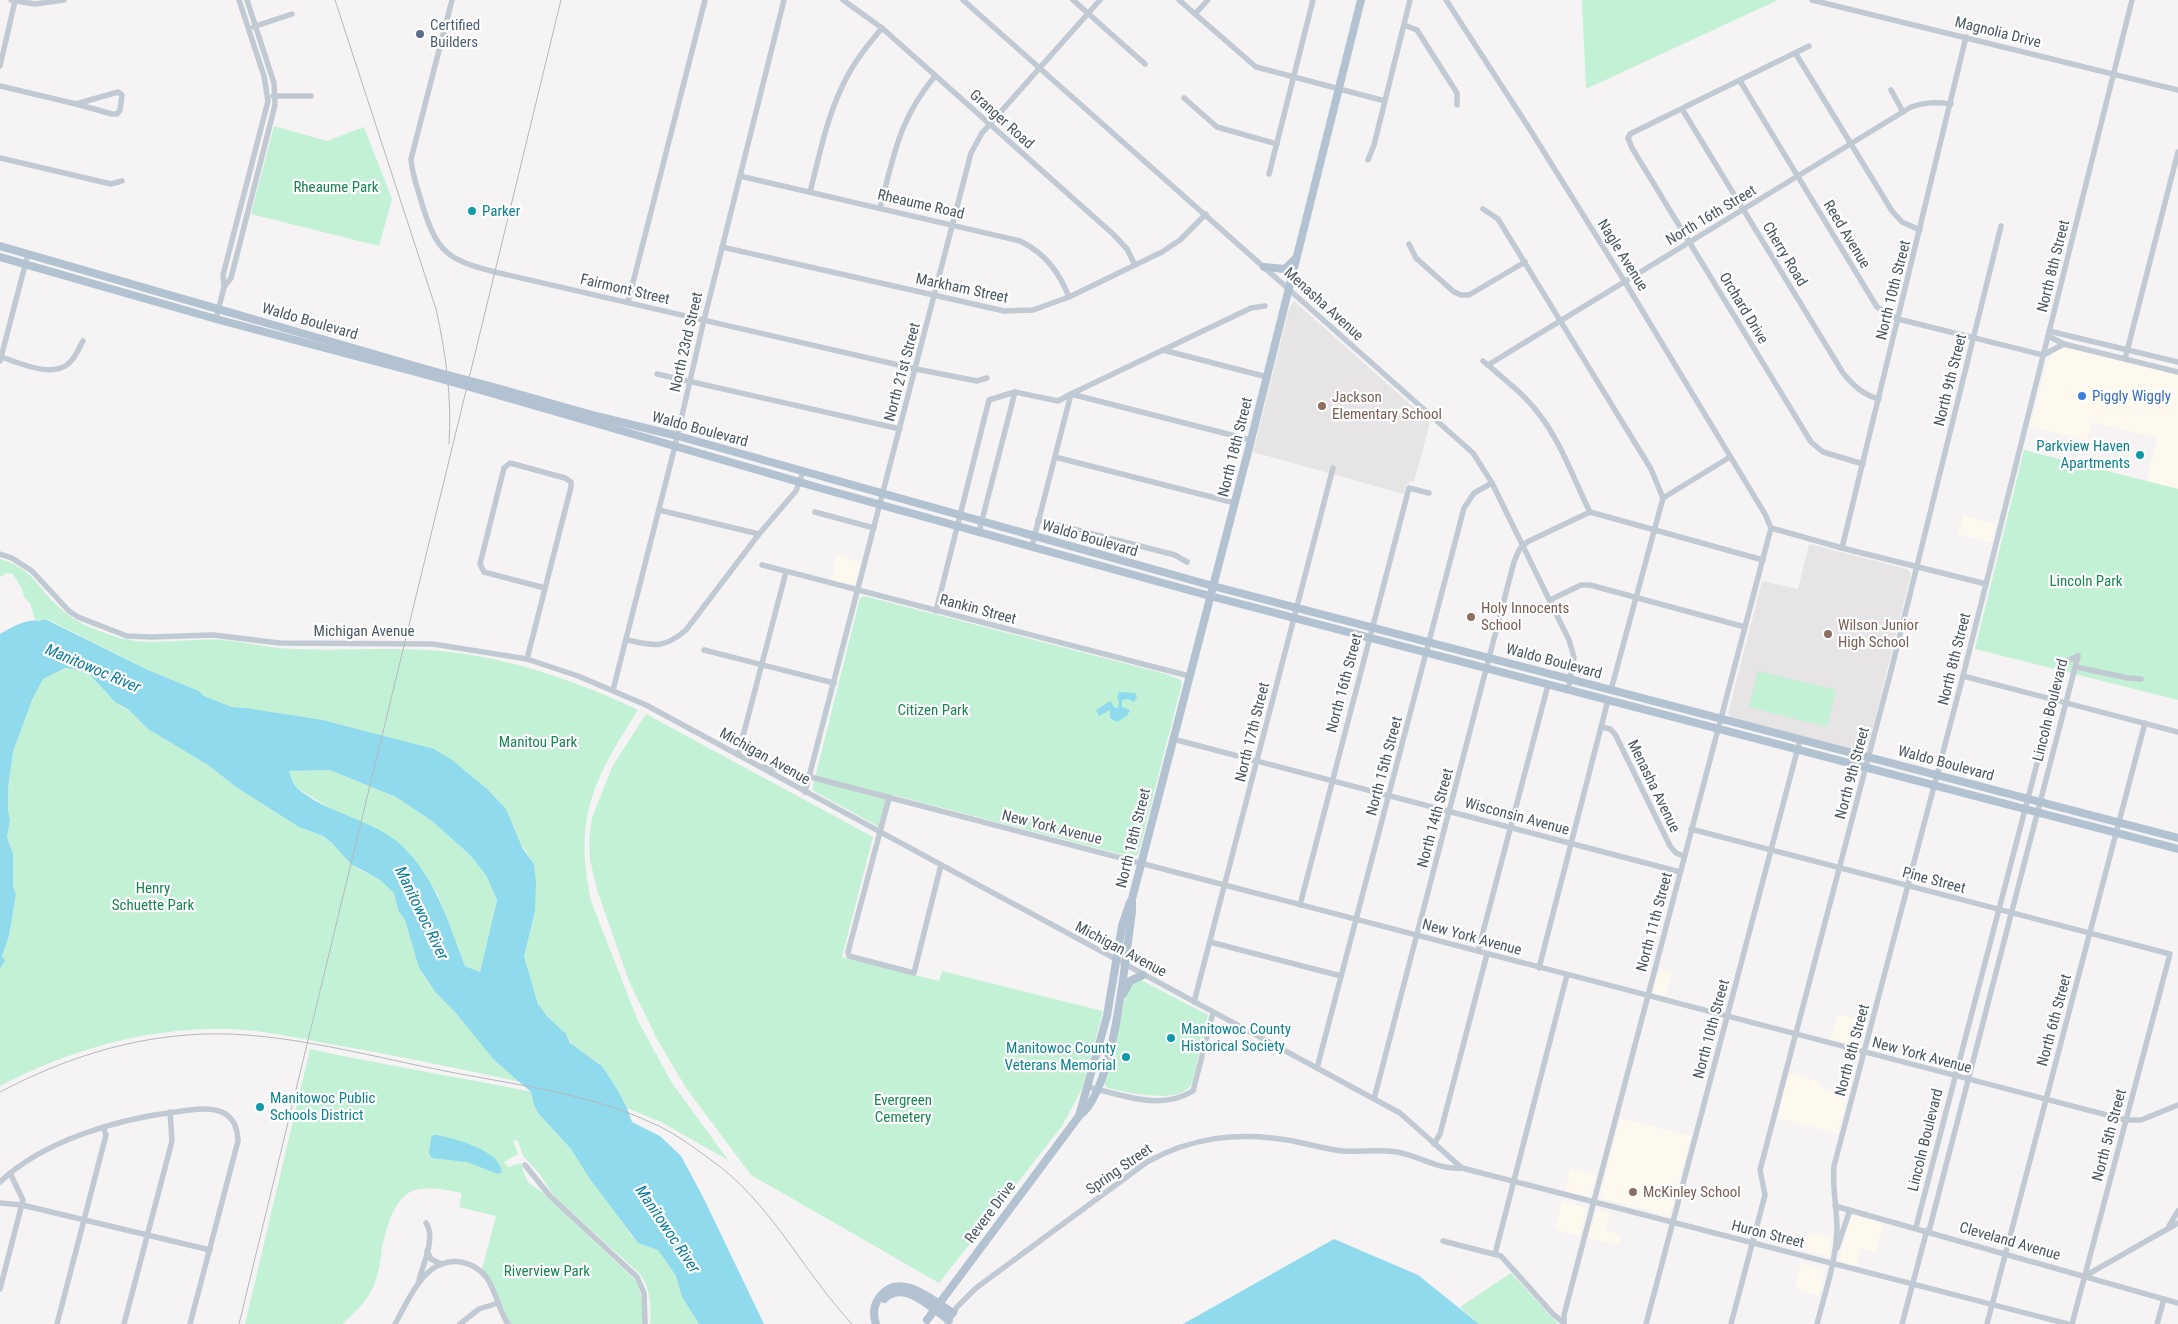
<svg xmlns="http://www.w3.org/2000/svg" width="2178" height="1324" font-family="'Roboto Condensed',sans-serif">
<rect width="100%" height="100%" fill="#f5f3f3"/>
<!-- commercial -->
<g fill="#fdf9ef">
<polygon points="2067,348 2178,375 2178,489 2147,481 2157,438 2092,422 2087,441 2030,426 2048,360 2053,353 2059,349"/>
<polygon points="1963,515 1996,524 1992,543 1958,534"/>
<polygon points="837,555 861,562 854,585 831,580"/>
<polygon points="1659,969 1672,972 1666,996 1656,994 1654,991"/>
<polygon points="1838,1014 1867,1022 1860,1046 1831,1039"/>
<polygon points="1789,1073 1820,1082 1820,1087 1848,1094 1838,1134 1777,1118"/>
<polygon points="1620,1118 1691,1136 1670,1216 1600,1198"/>
<polygon points="1570,1169 1596,1175 1589,1197 1565,1191"/>
<polygon points="1562,1200 1587,1208 1579,1236 1555,1229"/>
<polygon points="1597,1210 1610,1213 1606,1231 1621,1235 1618,1245 1588,1238"/>
<polygon points="1851,1215 1884,1223 1876,1252 1861,1248 1856,1266 1842,1262 1839,1258"/>
<polygon points="1809,1232 1831,1238 1829,1256 1805,1251"/>
<polygon points="1801,1262 1825,1269 1819,1296 1795,1289"/>
</g>
<!-- education -->
<g fill="#e6e4e5">
<polygon points="1294,301 1430,422 1414,482 1411,481 1406,485 1404,494 1253,452 1290,306"/>
<polygon points="1809,544 1907,569 1911,573 1870,739 1867,749 1864,752 1731,718 1728,714 1762,581 1798,589"/>
</g>
<!-- green -->
<g fill="#c3f1d5">
<polygon points="1582,0 1778,0 1586,89"/>
<polygon points="274,126 327,141 364,127 392,199 379,246 251,214"/>
<polygon points="2024,450 2178,489 2178,700 1975,649"/>
<path d="M 0,559 C 34,569 36,587 60,608 C 75,623 100,632 120,638 C 153,647 189,637 222,640 C 241,641 259,646 278,648 C 328,652 379,647 429,650 C 502,655 572,679 638,710 C 594,779 573,816 591,901 L 638,1021 L 672,1083 L 728,1160 L 661,1122 L 627,1108 L 617,1089 L 599,1063 L 572,1045 L 568,1037 L 540,1008 L 528,974 L 524,957 L 535,911 L 535,873 L 534,864 L 521,844 L 512,822 L 388,737 L 323,720 L 246,708 L 232,707 L 204,696 L 199,691 L 148,670 L 47,619 L 40,621 L 35,620 L 30,603 L 24,597 L 23,591 L 13,574 L 7,573 L 0,577 Z"/>
<polygon points="864,596 1166,674 1181,680 1182,683 1138,855 1132,857 893,795 883,829 812,790 860,598"/>
<path d="M 65,668 L 79,670 L 89,674 L 106,693 L 122,707 L 129,710 L 148,729 L 208,765 L 236,787 L 299,827 L 322,836 L 332,843 L 358,869 L 380,880 L 394,893 L 398,910 L 405,920 L 419,968 L 425,978 L 436,993 L 455,1012 L 493,1059 L 521,1082 C 455,1068 390,1054 324,1043 C 293,1037 261,1030 230,1029 C 149,1027 71,1049 0,1086 L 0,969 L 3,966 L 2,956 L 9,936 L 16,894 L 13,886 L 13,853 L 7,837 L 10,821 L 8,809 L 8,789 L 13,752 L 32,700 L 43,679 Z"/>
<polygon points="1758,671 1836,690 1827,727 1749,707"/>
<polygon points="646,714 873,837 842,957 939,981 942,971 1103,1011 1082,1089 1062,1126 939,1283 751,1175 686,1088 658,1041 629,981 597,890 590,860 589,838 592,818 612,767"/>
<polygon points="330,770 396,797 432,821 470,855 486,875 497,899 480,972 465,966 437,893 330,808 295,787 289,771"/>
<path d="M 1139,979 L 1208,1015 L 1192,1083 C 1182,1106 1126,1092 1108,1088 L 1104,1084 L 1128,988 L 1130,984 Z"/>
<path d="M 310,1049 C 383,1065 458,1077 532,1092 L 534,1105 L 538,1113 L 571,1149 L 631,1235 L 638,1243 L 658,1250 L 676,1276 L 682,1297 L 699,1324 L 650,1324 C 652,1306 650,1288 640,1274 L 554,1196 L 539,1173 L 523,1156 L 518,1141 L 513,1140 L 518,1154 L 504,1162 L 508,1167 L 521,1163 C 527,1183 526,1181 542,1192 L 634,1279 C 643,1291 643,1310 642,1324 L 511,1324 C 500,1306 498,1285 482,1269 L 496,1216 L 459,1207 L 462,1193 C 448,1190 426,1185 412,1191 C 393,1200 386,1229 382,1248 C 380,1261 379,1273 374,1285 C 368,1300 354,1314 342,1324 L 245,1324 Z"/>
<polygon points="1511,1273 1558,1324 1479,1324 1460,1307"/>
</g>
<!-- water -->
<g fill="#90daee" fill-rule="evenodd">
<path d="M 45,619 L 148,670 L 199,691 L 204,696 L 232,707 L 246,708 L 323,720 L 434,749 L 452,760 L 487,789 L 506,809 L 523,849 L 534,864 L 536,883 L 535,911 L 524,957 L 538,1004 L 547,1016 L 566,1034 L 570,1043 L 602,1066 L 617,1089 L 627,1108 L 632,1122 L 660,1136 L 681,1156 L 703,1197 L 764,1324 L 699,1324 L 682,1297 L 676,1276 L 658,1250 L 638,1243 L 590,1179 L 571,1149 L 538,1113 L 534,1105 L 531,1092 L 493,1059 L 455,1012 L 436,993 L 419,968 L 405,920 L 398,910 L 394,893 L 380,880 L 351,864 L 332,843 L 323,836 L 299,827 L 236,787 L 208,765 L 148,729 L 129,710 L 115,702 L 89,674 L 79,670 L 65,668 L 43,679 L 32,700 L 13,752 L 8,789 L 8,809 L 10,821 L 7,837 L 13,853 L 13,886 L 16,894 L 9,936 L 2,956 L 5,961 L 0,969 L 0,634 C 11,627 28,618 40,621 ZM 330,770 L 396,797 L 432,821 L 470,855 L 486,875 L 497,900 L 480,972 L 465,966 C 448,922 436,878 401,845 C 375,820 325,813 297,788 C 293,785 291,776 289,771 Z"/>
<polygon points="1119,692 1135,693 1137,697 1134,702 1127,699 1122,700 1122,707 1130,710 1127,716 1117,722 1110,718 1110,710 1099,716 1096,710 1110,701 1115,708 1118,708 1119,701 1117,697"/>
<path d="M 436,1135 C 454,1138 500,1150 502,1172 L 498,1174 L 467,1162 L 432,1158 L 429,1154 L 431,1138 L 433,1135 Z"/>
<polygon points="1334,1239 1418,1275 1479,1324 1183,1324"/>
</g>
<g fill="none" stroke-linecap="round" stroke-linejoin="round">
<!-- minor -->
<g stroke="#c1cad2" stroke-width="5.5">
<polyline points="11,0 35,4 64,0"/>
<path d="M 452,0 L 411,159 C 412,175 418,189 422,204 C 437,252 447,260 495,272 L 916,369 L 977,381 L 987,378"/>
<polyline points="843,0 882,28 1113,234 1127,249 1135,265"/>
<polyline points="963,0 1473,453 1492,483 1569,640 1574,657 1568,690"/>
<polyline points="1073,0 1145,64"/>
<polyline points="1179,0 1256,67 1385,101"/>
<polyline points="1446,0 1529,128 1625,282 1765,514 1771,528"/>
<polyline points="1812,0 2178,90"/>
<polyline points="1195,14 1208,0"/>
<polyline points="1404,25 1417,30 1457,93 1457,105"/>
<polyline points="253,27 292,14"/>
<polyline points="1809,46 1630,134 1628,138 1632,148 1811,442 1823,452 1863,464"/>
<polyline points="1796,54 1892,211 1902,222 1920,230"/>
<polyline points="0,66 15,1"/>
<polyline points="1740,81 1877,307 1898,319 2043,355 2064,344"/>
<polyline points="0,86 76,104 112,114 117,114 120,110 122,95 118,92 76,104"/>
<polyline points="1891,90 1903,112"/>
<polyline points="273,96 311,96"/>
<polyline points="1184,98 1217,127 1277,144"/>
<path d="M 1682,109 L 1843,373 C 1853,385 1863,395 1879,399"/>
<polyline points="0,158 111,184 122,181"/>
<polyline points="1368,160 1374,145 1410,0"/>
<polyline points="1269,174 1313,0"/>
<path d="M 740,176 L 1020,241 C 1045,253 1059,272 1069,297"/>
<path d="M 810,192 C 819,157 826,121 841,89 C 851,66 866,47 882,28"/>
<path d="M 880,208 C 894,155 899,119 935,76"/>
<polyline points="1483,209 1498,219 1651,469 1663,498"/>
<polyline points="1409,244 1416,258 1454,292 1461,295 1469,295 1525,262"/>
<polyline points="722,247 1004,311 1033,310 1069,297 1162,252 1180,240 1206,214"/>
<polyline points="224,287 231,278 275,105 274,83 247,0"/>
<polyline points="628,302 705,0"/>
<polyline points="216,319 224,287 223,275 268,101 264,76 239,0"/>
<polyline points="2049,331 2178,362"/>
<polyline points="2048,336 2064,344 2178,372"/>
<polyline points="1163,350 1267,377"/>
<path d="M 1,357 C 20,363 51,378 68,364 C 75,359 79,348 83,341"/>
<polyline points="2125,359 2178,152"/>
<polyline points="0,361 28,254"/>
<path d="M 1483,361 C 1502,377 1524,394 1539,414 C 1561,442 1574,480 1590,512"/>
<path d="M 1488,365 L 1911,107 C 1925,102 1936,102 1951,104"/>
<polyline points="657,374 900,429"/>
<polyline points="1055,457 1235,503"/>
<polyline points="659,510 759,534"/>
<polyline points="815,512 874,528"/>
<polyline points="1038,520 1175,555 1187,562"/>
<polyline points="1771,528 1842,548 1986,584"/>
<polyline points="979,532 1015,392"/>
<polyline points="1032,546 1071,394 1251,308 1265,306"/>
<polyline points="1842,548 1966,37"/>
<polyline points="0,554 12,558 32,571 69,611 78,617 127,636 151,637 213,635 280,643 433,644 527,659 578,676 646,705 1400,1113 1462,1168"/>
<polyline points="762,565 1189,676"/>
<polyline points="1550,600 1581,585 1590,585 1745,627"/>
<polyline points="936,611 989,400 1015,392 1058,401 1071,394 1251,440"/>
<path d="M 627,640 C 654,646 664,649 686,630 L 759,534 L 796,491 L 803,472"/>
<polyline points="704,650 834,683"/>
<polyline points="527,659 571,487 571,482 565,478 510,463 504,468 480,564 484,572 545,588"/>
<polyline points="2076,667 2128,678 2141,679"/>
<polyline points="1963,676 2178,732"/>
<polyline points="613,690 675,446 704,320 784,0"/>
<polyline points="1611,690 1663,498 1730,457"/>
<polyline points="1602,727 1610,729 1615,734 1670,846 1676,853 1684,856"/>
<polyline points="1173,739 1680,872"/>
<polyline points="738,755 786,572"/>
<polyline points="763,767 780,769 2126,1120 2141,1120 2178,1105"/>
<polyline points="805,792 971,153 982,133 1100,0"/>
<polyline points="889,798 848,952 849,956 914,973 941,865"/>
<polyline points="1691,829 2170,954 2072,1324"/>
<polyline points="1300,905 1409,488 1429,493"/>
<polyline points="1210,942 1341,976"/>
<polyline points="1478,951 1548,685"/>
<polyline points="1539,968 1608,700"/>
<polyline points="1194,1002 1333,468"/>
<polyline points="1317,1068 1464,508 1474,493 1492,483"/>
<path d="M 1088,1087 C 1123,1095 1160,1111 1193,1091 L 1213,1013"/>
<polyline points="1374,1099 1514,562 1519,550 1527,542 1590,512 1763,560"/>
<polyline points="1434,1144 1440,1134 1487,954"/>
<polyline points="525,1165 550,1196 637,1277 644,1293 645,1324"/>
<path d="M 0,1182 C 43,1141 117,1119 175,1112 C 203,1108 237,1102 238,1141 L 190,1324"/>
<polyline points="0,1203 22,1205 210,1250"/>
<polyline points="1835,1206 2178,1303"/>
<polyline points="2169,1226 2178,1211"/>
<polyline points="1916,1227 2062,668 2069,660 2078,656"/>
<polyline points="1929,1231 2078,656"/>
<polyline points="1443,1241 1501,1256 1554,1315 1564,1323"/>
<polyline points="1837,1248 1850,1210"/>
<polyline points="427,1251 431,1259 441,1264"/>
<polyline points="1495,1254 1567,975"/>
<polyline points="2085,1276 2178,1223"/>
<path d="M 419,1280 C 423,1264 436,1238 426,1223"/>
<polyline points="0,1289 23,1200 10,1173"/>
<polyline points="57,1324 106,1135 103,1127"/>
<polyline points="124,1324 172,1141 170,1112"/>
<path d="M 395,1324 C 410,1298 424,1257 461,1262 C 471,1264 481,1270 487,1278 C 496,1292 499,1310 508,1324"/>
<polyline points="460,1324 479,1309 498,1303"/>
<path d="M 947,1324 L 957,1307 L 976,1288 L 1147,1162 C 1192,1137 1237,1132 1287,1140 C 1306,1143 1324,1149 1343,1151 C 1361,1152 1379,1149 1397,1152 C 1419,1156 1439,1170 1462,1168 L 2068,1324"/>
<polyline points="1564,1324 1564,1315 1771,528"/>
<polyline points="1646,1324 1800,740"/>
<polyline points="1731,1324 1765,1195 1760,1170 1891,671 2001,226"/>
<path d="M 1817,1324 C 1825,1293 1836,1261 1837,1229 C 1837,1208 1832,1187 1834,1166 L 1963,676 L 2132,0"/>
<polyline points="1902,1324 1927,1230"/>
<polyline points="1987,1324 2145,723"/>
<polyline points="2157,1324 2164,1299"/>
</g>
<!-- major -->
<g stroke="#b3c2d1" stroke-width="8">
<polyline points="0,246 429,370"/>
<polyline points="0,257 216,319 427,375"/>
<polyline points="1264,267 1285,269 1295,259"/>
<polyline points="486,385 596,416 678,436 1213,586 2178,838"/>
<polyline points="484,391 820,488 1210,596 2178,849"/>
<polyline points="1123,994 1130,981 1143,975"/>
<polyline points="1079,1116 1107,1016 1122,926 1130,902"/>
<path d="M 1015,1202 L 1079,1116 C 1115,1091 1125,957 1132,912 L 1132,899 L 1251,440 L 1361,0"/>
<path d="M 884,1299 C 905,1279 931,1309 949,1320"/>
<path d="M 876,1324 C 873,1315 873,1306 879,1298 C 899,1269 933,1301 953,1313"/>
</g>
<!-- rail -->
<g stroke="#b5b8bd" stroke-width="1">
<path d="M 335,0 L 436,309 C 446,353 452,399 449,444"/>
<path d="M 0,1092 C 59,1061 121,1040 187,1035 C 268,1028 360,1054 440,1070 C 509,1084 585,1092 650,1122 C 672,1131 692,1146 711,1160 C 769,1200 804,1273 852,1324"/>
<polyline points="239,1324 561,0"/>
</g>
<!-- major-bridge -->
<g stroke="#b3c2d1" stroke-width="8">
<polyline points="429,370 486,385"/>
<polyline points="427,375 484,391"/>
<polyline points="927,1320 1015,1202"/>
</g>
</g>
<!-- markers -->
<circle fill="#5c6f8a" stroke="#fff" stroke-width="2" cx="420" cy="34" r="5"/>
<g fill="#0f9aa8" stroke="#fff" stroke-width="2">
<circle cx="472" cy="211" r="5"/>
<circle cx="2140" cy="455" r="5"/>
<circle cx="1171" cy="1038" r="5"/>
<circle cx="1126" cy="1057" r="5"/>
<circle cx="260" cy="1107" r="5"/>
</g>
<circle fill="#3f7fe0" stroke="#fff" stroke-width="2" cx="2082" cy="396" r="5"/>
<g fill="#8d6e63" stroke="#fff" stroke-width="2">
<circle cx="1322" cy="406" r="5"/>
<circle cx="1471" cy="617" r="5"/>
<circle cx="1828" cy="634" r="5"/>
<circle cx="1633" cy="1192" r="5"/>
</g>
<g text-anchor="middle" dominant-baseline="central" stroke-width="4.5" stroke-linejoin="round" paint-order="stroke">
<!-- service labels -->
<g font-size="15" fill="#4e5e75" stroke="#fff" text-anchor="start">
<text x="430" y="25">Certified<tspan x="430" dy="17">Builders</tspan></text>
</g>
<!-- street labels -->
<g font-size="15" fill="#4a5661" stroke="#fff">
<text transform="translate(1998 32) rotate(14)">Magnolia Drive</text>
<text transform="translate(1002 119) rotate(42)">Granger Road</text>
<text transform="translate(921 204) rotate(13)">Rheaume Road</text>
<text transform="translate(1711 215) rotate(-31)">North 16th Street</text>
<text transform="translate(1847 234) rotate(59)">Reed Avenue</text>
<text transform="translate(1785 254) rotate(59)">Cherry Road</text>
<text transform="translate(1623 255) rotate(58)">Nagle Avenue</text>
<text transform="translate(2053 266) rotate(-76)">North 8th Street</text>
<text transform="translate(962 288) rotate(12)">Markham Street</text>
<text transform="translate(625 289) rotate(13)">Fairmont Street</text>
<text transform="translate(1893 290) rotate(-76)">North 10th Street</text>
<text transform="translate(1324 304) rotate(42)">Menasha Avenue</text>
<text transform="translate(1744 308) rotate(59)">Orchard Drive</text>
<text transform="translate(310 321) rotate(16)">Waldo Boulevard</text>
<text transform="translate(686 342) rotate(-77)">North 23rd Street</text>
<text transform="translate(902 372) rotate(-75)">North 21st Street</text>
<text transform="translate(1950 380) rotate(-76)">North 9th Street</text>
<text transform="translate(700 429) rotate(15)">Waldo Boulevard</text>
<text transform="translate(1235 447) rotate(-76)">North 18th Street</text>
<text transform="translate(1090 538) rotate(16)">Waldo Boulevard</text>
<text transform="translate(978 609) rotate(15)">Rankin Street</text>
<text x="364" y="631">Michigan Avenue</text>
<text transform="translate(1954 659) rotate(-76)">North 8th Street</text>
<text transform="translate(1554 661) rotate(15)">Waldo Boulevard</text>
<text transform="translate(1344 683) rotate(-75)">North 16th Street</text>
<text transform="translate(2050 710) rotate(-76)">Lincoln Boulevard</text>
<text transform="translate(1252 732) rotate(-76)">North 17th Street</text>
<text transform="translate(765 756) rotate(29)">Michigan Avenue</text>
<text transform="translate(1946 763) rotate(15)">Waldo Boulevard</text>
<text transform="translate(1384 766) rotate(-75)">North 15th Street</text>
<text transform="translate(1852 773) rotate(-75)">North 9th Street</text>
<text transform="translate(1654 786) rotate(64)">Menasha Avenue</text>
<text transform="translate(1517 816) rotate(15)">Wisconsin Avenue</text>
<text transform="translate(1435 818) rotate(-75)">North 14th Street</text>
<text transform="translate(1052 827) rotate(14)">New York Avenue</text>
<text transform="translate(1133 838) rotate(-76)">North 18th Street</text>
<text transform="translate(1934 880) rotate(15)">Pine Street</text>
<text transform="translate(1654 922) rotate(-75)">North 11th Street</text>
<text transform="translate(1472 937) rotate(15)">New York Avenue</text>
<text transform="translate(1121 949) rotate(28)">Michigan Avenue</text>
<text transform="translate(2054 1020) rotate(-75)">North 6th Street</text>
<text transform="translate(1711 1029) rotate(-75)">North 10th Street</text>
<text transform="translate(1852 1050) rotate(-75)">North 8th Street</text>
<text transform="translate(1922 1055) rotate(15)">New York Avenue</text>
<text transform="translate(2109 1135) rotate(-75)">North 5th Street</text>
<text transform="translate(1925 1140) rotate(-76)">Lincoln Boulevard</text>
<text transform="translate(1119 1169) rotate(-35)">Spring Street</text>
<text transform="translate(990 1212) rotate(-53)">Revere Drive</text>
<text transform="translate(1768 1234) rotate(14)">Huron Street</text>
<text transform="translate(2010 1241) rotate(16)">Cleveland Avenue</text>
</g>
<!-- park labels -->
<g font-size="15" fill="#17864f" stroke="#fff">
<text x="336" y="187">Rheaume Park</text>
<text x="2086" y="581">Lincoln Park</text>
<text x="933" y="710">Citizen Park</text>
<text x="538" y="742">Manitou Park</text>
<text x="153" y="888">Henry<tspan x="153" dy="17">Schuette Park</tspan></text>
<text x="903" y="1100">Evergreen<tspan x="903" dy="17">Cemetery</tspan></text>
<text x="547" y="1271">Riverview Park</text>
</g>
<!-- culture labels -->
<g font-size="15" fill="#0d838f" stroke="#fff" text-anchor="start">
<text x="482" y="211">Parker</text>
<text x="2130" y="446" text-anchor="end">Parkview Haven<tspan x="2130" dy="17">Apartments</tspan></text>
<text x="1181" y="1029">Manitowoc County<tspan x="1181" dy="17">Historical Society</tspan></text>
<text x="1116" y="1048" text-anchor="end">Manitowoc County<tspan x="1116" dy="17">Veterans Memorial</tspan></text>
<text x="270" y="1098">Manitowoc Public<tspan x="270" dy="17">Schools District</tspan></text>
</g>
<!-- shop labels -->
<g font-size="15" fill="#366cbe" stroke="#fff" text-anchor="start">
<text x="2092" y="396">Piggly Wiggly</text>
</g>
<!-- education labels -->
<g font-size="15" fill="#785e54" stroke="#fff" text-anchor="start">
<text x="1332" y="397">Jackson<tspan x="1332" dy="17">Elementary School</tspan></text>
<text x="1481" y="608">Holy Innocents<tspan x="1481" dy="17">School</tspan></text>
<text x="1838" y="625">Wilson Junior<tspan x="1838" dy="17">High School</tspan></text>
<text x="1643" y="1192">McKinley School</text>
</g>
<!-- water labels -->
<g font-size="16" font-style="italic" fill="#0c7c9b" stroke="#fff">
<text transform="translate(93 668) rotate(23)">Manitowoc River</text>
<text transform="translate(422 913) rotate(64)">Manitowoc River</text>
<text transform="translate(668 1229) rotate(56)">Manitowoc River</text>
</g>
</g>
</svg>
